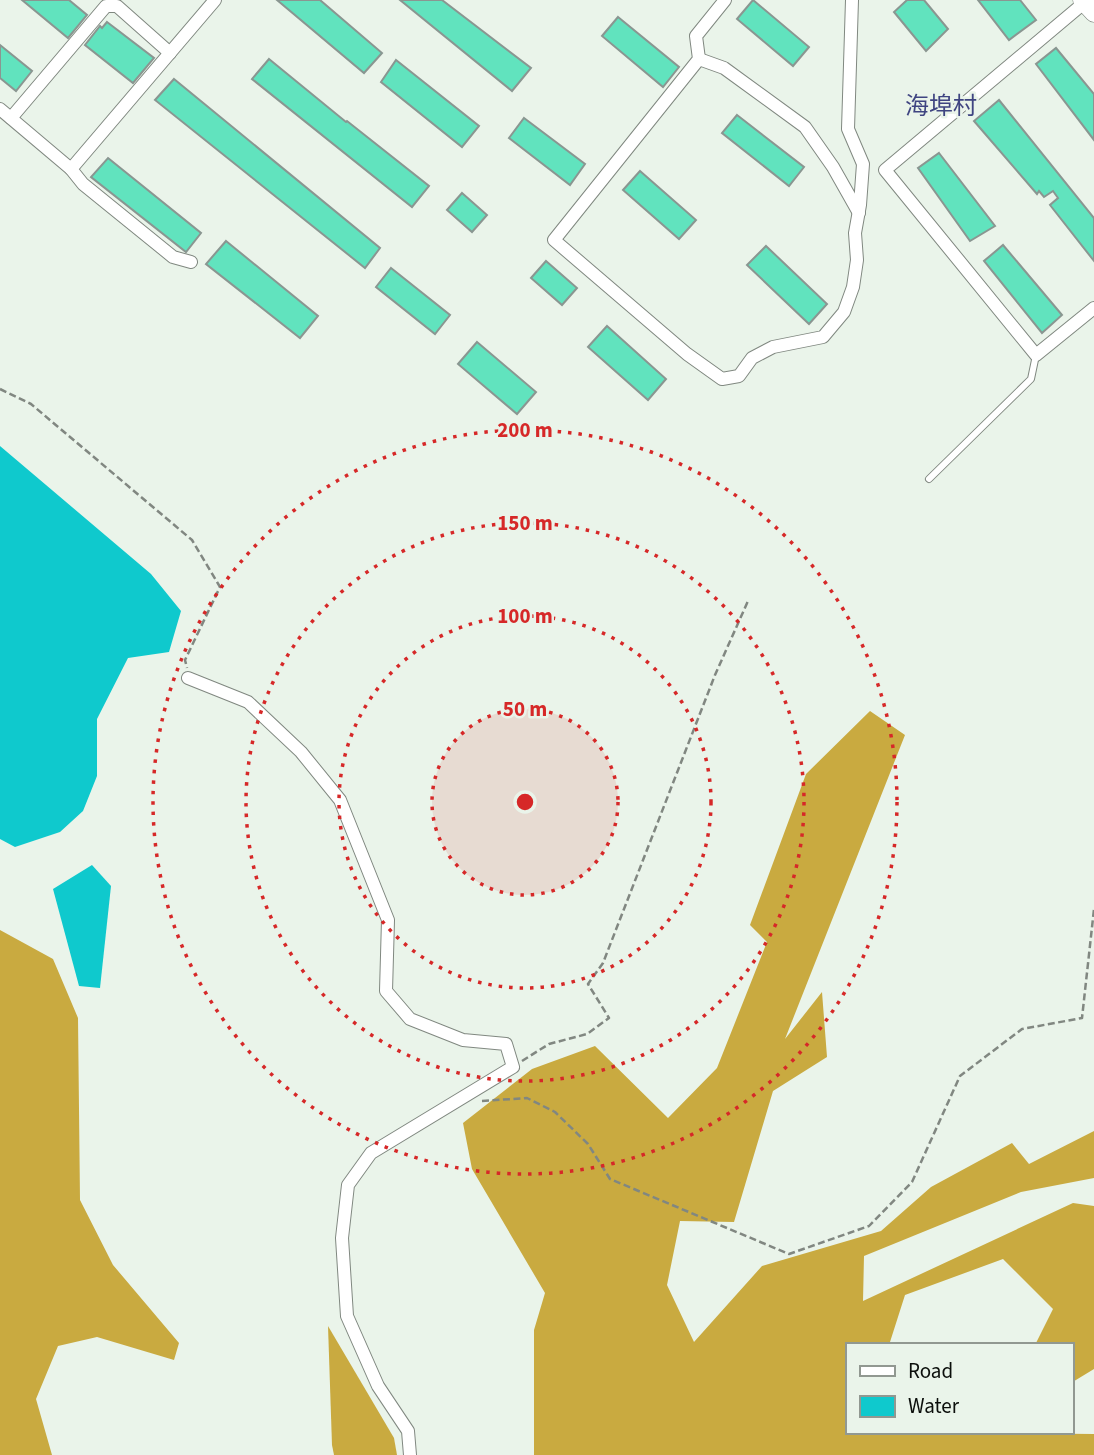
<svg xmlns="http://www.w3.org/2000/svg" width="1094" height="1455" font-family="'Source Sans 3','Noto Sans SC',sans-serif">
<rect width="100%" height="100%" fill="#eaf4ea"/>
<!-- forest -->
<g fill="#c9aa40">
<polygon points="870,711 905,735 785,1039 822,992 827,1057 773,1091 734,1222 680,1221 667,1285 694,1342 762,1266 881,1231 931,1187 1012,1143 1029,1164 1094,1131 1094,1178 1021,1192 864,1256 863,1301 1073,1203 1094,1206 1094,1369 1071,1383 1071,1345 1035,1345 1053,1309 1003,1259 905,1295 890,1342 893,1345 847,1345 847,1432 1094,1434 1094,1455 534,1455 534,1330 545,1293 472,1169 463,1123 532,1069 595,1046 668,1118 717,1068 767,942 750,925 806,774"/>
<polygon points="0,930 53,959 78,1018 80,1200 113,1265 179,1343 174,1360 97,1337 58,1346 36,1399 52,1455 0,1455"/>
<polygon points="328,1326 394,1438 397,1455 334,1455 332,1445"/>
</g>
<!-- water -->
<g fill="#0fc9cd">
<polygon points="0,446 151,574 181,611 169,652 128,658 97,719 97,776 83,811 60,832 15,847 0,839"/>
<polygon points="92,865 111,886 100,988 79,986 53,889"/>
</g>
<!-- building -->
<g fill="#61e3be" stroke="#8a9691" stroke-width="2">
<polygon points="22,0 69,0 87,15 68,38"/>
<polygon points="277,0 320,0 382,53 364,73"/>
<polygon points="400,0 442,0 531,68 512,91"/>
<polygon points="753,0 809,47 793,66 737,19"/>
<polygon points="907,0 924,0 948,29 926,51 894,12"/>
<polygon points="978,0 1020,0 1036,20 1009,40"/>
<polygon points="618,17 679,67 663,87 602,36"/>
<polygon points="107,22 154,58 133,83 85,45 100,26 102,28"/>
<polygon points="0,45 32,71 16,91 0,78"/>
<polygon points="1056,48 1094,94 1094,140 1036,64"/>
<polygon points="269,59 346,122 347,121 429,186 412,207 252,79"/>
<polygon points="396,60 479,126 462,147 381,82"/>
<polygon points="174,79 380,248 365,268 155,100"/>
<polygon points="999,100 1094,218 1094,261 1050,205 1058,198 1053,191 1044,197 1039,191 1037,194 974,121"/>
<polygon points="737,115 804,167 789,186 722,133"/>
<polygon points="524,118 585,164 570,185 509,138"/>
<polygon points="939,153 995,226 970,241 918,168"/>
<polygon points="108,158 201,233 186,252 91,177"/>
<polygon points="640,171 696,220 679,239 623,190"/>
<polygon points="462,193 487,215 472,232 447,210"/>
<polygon points="226,241 318,316 300,338 206,264"/>
<polygon points="1003,245 1062,315 1042,333 984,261"/>
<polygon points="766,246 827,304 809,324 747,265"/>
<polygon points="546,261 577,288 562,305 531,278"/>
<polygon points="391,268 450,315 435,334 376,287"/>
<polygon points="607,326 666,379 648,400 588,347"/>
<polygon points="477,342 536,392 517,414 458,364"/>
</g>
<g fill="none" stroke-linecap="round" stroke-linejoin="round">
<!-- lane casing -->
<g stroke="#808880" stroke-width="8">
<polyline id="lane" points="929,479 1031,379 1036,355"/>
</g>
<!-- street casing -->
<g stroke="#808880" stroke-width="14">
<g id="street">
<polyline points="725,0 696,36 699,59 554,240 687,354 722,379 739,376 752,358 773,347 823,337 844,312 853,287 857,260 855,233 860,205 863,164 848,129 852,0"/>
<polyline points="1084,3 885,170 1036,355 1094,308"/>
<polyline points="699,59 724,68 805,127 833,167 859,213"/>
<polyline points="0,109 71,169 215,0"/>
<polyline points="11,118 106,6 117,6 170,53"/>
<polyline points="71,169 83,184 173,257 191,262"/>
<polyline points="188,678 248,702 301,752 340,800 388,920 386,991 410,1019 463,1040 506,1044 513,1067 371,1153 348,1185 342,1238 347,1316 378,1386 408,1431 410,1455"/>
</g>
</g>
<!-- secondary casing -->
<g stroke="#808880" stroke-width="19">
<polyline id="secondary" points="1082,0 1094,13"/>
</g>
<!-- path -->
<g stroke="#818781" stroke-width="2.5" stroke-dasharray="7 3.5" stroke-linecap="butt">
<polyline points="0,389 31,404 192,540 220,587 185,660 187,668"/>
<polyline points="522,1061 549,1044 587,1034 609,1018 588,984 603,963 715,675 748,601"/>
<polyline points="482,1101 527,1098 555,1112 588,1144 610,1179 789,1254 869,1226 912,1182 960,1076 1022,1029 1082,1018 1094,909"/>
</g>
<!-- lane -->
<use href="#lane" stroke="#fff" stroke-width="6"/>
<!-- street -->
<use href="#street" stroke="#fff" stroke-width="12"/>
<!-- secondary -->
<use href="#secondary" stroke="#fff" stroke-width="18"/>
</g>
<!-- distance rings -->
<circle cx="525" cy="802" r="93" fill="#d62828" fill-opacity=".12"/>
<g fill="none" stroke="#d62828" stroke-width="3.5" stroke-dasharray="3.5 7">
<circle cx="525" cy="802" r="93"/>
<circle cx="525" cy="802" r="186"/>
<circle cx="525" cy="802" r="279"/>
<circle cx="525" cy="802" r="372"/>
</g>
<g text-anchor="middle" dominant-baseline="central" stroke-width="5" stroke-linejoin="round" paint-order="stroke">
<!-- quarter labels -->
<g font-size="24" fill="#3f4481" stroke="#eaf4ea">
<text x="941" y="106">海埠村</text>
</g>
</g>
<circle cx="525" cy="802" r="10" fill="#d62828" stroke="#eaf4ea" stroke-width="3.5"/>
<g font-size="21" text-anchor="middle" font-weight="bold" fill="#d62828" stroke="#eaf4ea" stroke-width="5" stroke-linejoin="round" paint-order="stroke">
<text x="525" y="437">200 m</text>
<text x="525" y="530">150 m</text>
<text x="525" y="623">100 m</text>
<text x="525" y="716">50 m</text>
</g>
<!-- legend -->
<rect x="846" y="1343" width="228" height="91" fill="#eaf4ea" stroke="#919891" stroke-width="2"/>
<rect x="860" y="1366" width="35" height="10" fill="#ffffff" stroke="#919891" stroke-width="2"/>
<text x="908" y="1378" font-size="21" fill="#0c0f0c">Road</text>
<rect x="860" y="1396" width="35" height="21" fill="#0fc9cd" stroke="#919891" stroke-width="2"/>
<text x="908" y="1413" font-size="21" fill="#0c0f0c">Water</text>
</svg>
